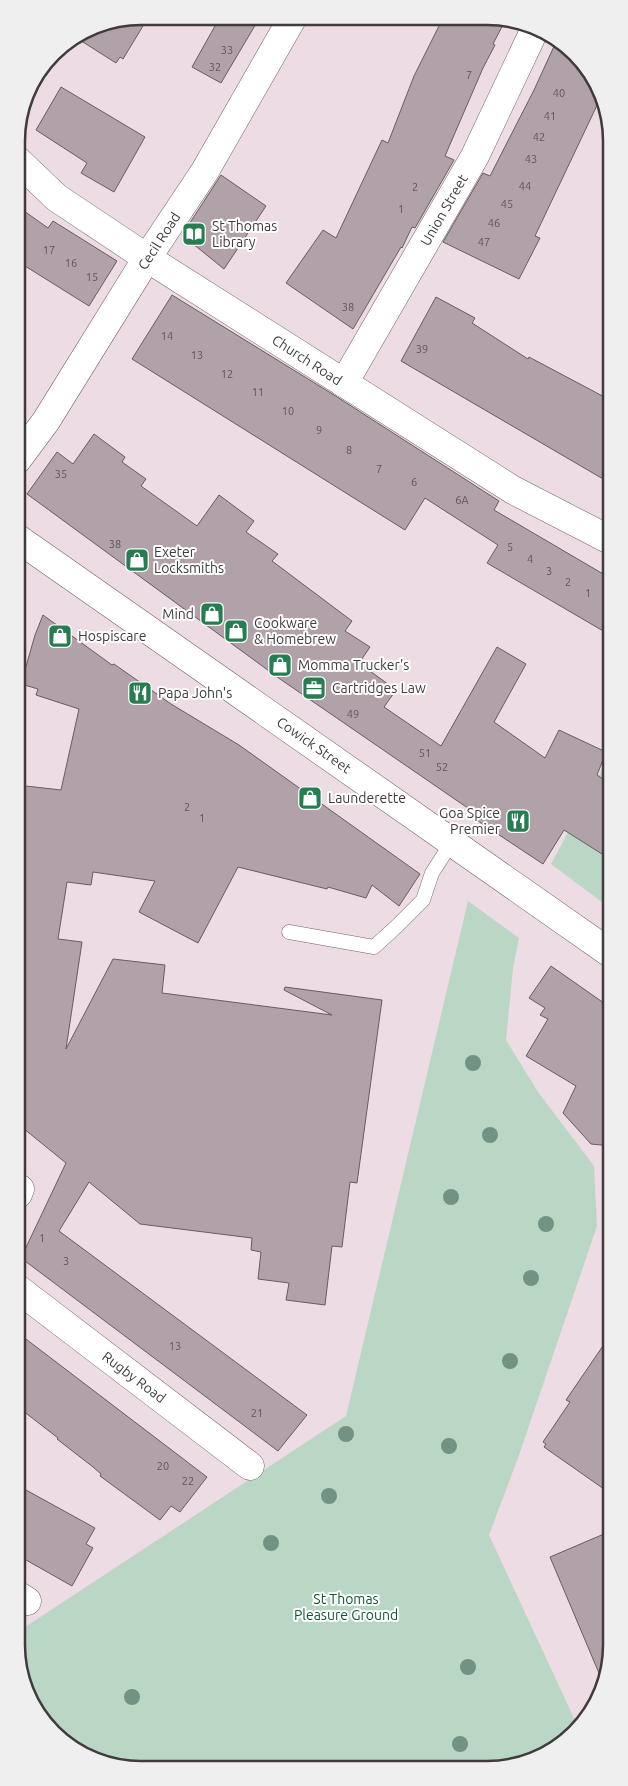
<svg xmlns="http://www.w3.org/2000/svg" width="628" height="1786" font-family="Ubuntu,sans-serif">
<rect width="100%" height="100%" fill="#eddce4"/>
<!-- green -->
<g fill="#bad6c4">
<polygon points="610,755 610,908 551,864"/>
<polygon points="468,901 519,938 513,968 506,1040 538,1092 594,1166 597,1226 518,1458 489,1535 579,1729 550,1753 512,1767 117,1767 53,1734 19,1670 19,1631 346,1416"/>
</g>
<!-- building -->
<g fill="#b1a2a9" stroke="#695b62">
<polygon points="141,16 149,16 123,59 120,57 116,63 75,37 93,26"/>
<polygon points="220,17 260,17 221,83 192,67"/>
<polygon points="443,18 506,19 493,44 495,45 483,68 445,156 454,160 415,228 412,227 402,248 401,247 353,329 286,283 323,230 336,238 382,140 388,143 414,76"/>
<polygon points="556,42 575,52 600,99 535,236 540,238 519,279 443,242 483,173 490,176 534,90"/>
<polygon points="61,87 145,137 114,192 81,173 87,163 36,130"/>
<polygon points="221,175 266,206 224,269 182,235"/>
<polygon points="17,206 48,228 53,221 117,261 89,306 17,261"/>
<polygon points="172,295 334,395 499,501 494,510 610,578 610,635 487,563 498,545 425,498 405,530 132,359"/>
<polygon points="436,297 475,318 472,323 528,359 529,357 610,400 610,483 401,361"/>
<polygon points="94,434 125,457 122,462 146,479 141,486 197,526 219,495 254,521 246,532 278,554 272,561 352,621 345,631 370,647 359,663 396,690 384,707 441,746 497,647 526,664 494,722 545,758 559,730 606,752 597,775 610,784 610,859 564,830 543,864 472,817 475,813 280,679 27,494 57,452 73,464"/>
<polygon points="43,615 112,665 114,664 171,704 239,745 420,874 399,906 372,885 366,898 328,887 327,889 238,867 198,943 139,912 155,881 93,872 91,885 67,882 58,939 82,942 66,1049 113,959 165,965 162,993 332,1015 284,990 285,987 382,1000 357,1183 350,1182 342,1247 332,1246 325,1305 286,1300 289,1283 258,1279 261,1252 251,1250 252,1238 140,1224 89,1182 59,1231 307,1415 278,1451 21,1258 66,1163 18,1124 17,785 61,790 79,709 36,695 38,689 21,684 35,635"/>
<polygon points="551,966 611,1008 611,1146 591,1144 563,1113 576,1086 526,1056 548,1019 540,1015 545,1008 529,998"/>
<polygon points="18,1333 207,1477 180,1512 171,1506 160,1520 100,1476 101,1474 93,1467 57,1439 58,1438 18,1407"/>
<polygon points="611,1334 611,1494 544,1447 546,1444 543,1442 570,1402 566,1400"/>
<polygon points="26,1490 95,1528 86,1544 93,1548 72,1586 19,1556 18,1504"/>
<polygon points="611,1531 612,1653 604,1685 550,1557"/>
</g>
<g fill="none" stroke-linecap="round" stroke-linejoin="round">
<!-- service casing -->
<g stroke="#72646a" stroke-width="15">
<polyline id="service" points="289,932 374,947 397,926 423,900 432,873 452,842"/>
</g>
<!-- minor casing -->
<g stroke="#72646a" stroke-width="29">
<g id="minor">
<polyline points="17,160 57,198 147,258 513,490 610,540"/>
<polyline points="344,383 475,156 534,31"/>
<polyline points="17,460 46,421 147,258 205,171 293,17"/>
<polyline points="18,1194 20,1189"/>
<polyline points="18,1289 250,1466"/>
<polyline points="19,1596 27,1601"/>
</g>
</g>
<!-- secondary casing -->
<g stroke="#72646a" stroke-width="29">
<polyline id="secondary" points="17,538 610,953"/>
</g>
<!-- service -->
<use href="#service" stroke="#fff" stroke-width="14"/>
<!-- minor -->
<use href="#minor" stroke="#fff" stroke-width="28"/>
<!-- secondary -->
<use href="#secondary" stroke="#fff" stroke-width="28"/>
</g>
<!-- trees -->
<g fill="#729283">
<circle cx="473" cy="1063" r="8"/>
<circle cx="490" cy="1135" r="8"/>
<circle cx="451" cy="1197" r="8"/>
<circle cx="546" cy="1224" r="8"/>
<circle cx="531" cy="1278" r="8"/>
<circle cx="510" cy="1361" r="8"/>
<circle cx="346" cy="1434" r="8"/>
<circle cx="449" cy="1446" r="8"/>
<circle cx="329" cy="1496" r="8"/>
<circle cx="271" cy="1543" r="8"/>
<circle cx="468" cy="1667" r="8"/>
<circle cx="132" cy="1697" r="8"/>
<circle cx="460" cy="1744" r="8"/>
</g>
<!-- icons -->
<defs>
<g id="library-square" transform="scale(1.25)"><rect x="-9" y="-9" width="18" height="18" rx="4" fill="#257d51" stroke="#fff"/><path d="M-6-4Q-3-5.5-.7-3.5V5Q-3 3-6 4ZM6-4Q3-5.5 .7-3.5V5Q3 3 6 4Z" fill="#fff"/></g>
<g id="shop-square" transform="scale(1.25)"><rect x="-9" y="-9" width="18" height="18" rx="4" fill="#257d51" stroke="#fff"/><path d="M-5-2.5h2.3a2.7 3.5 0 0 1 5.4 0H5L5.5 6h-11ZM-1.5-2.5h3a1.5 2.3 0 0 0-3 0Z" fill="#fff"/></g>
<g id="office-square" transform="scale(1.25)"><rect x="-9" y="-9" width="18" height="18" rx="4" fill="#257d51" stroke="#fff"/><path d="M-6-3h4V-5.5h4V-3h4V5H-6ZM-1-4.5V-3h2v-1.5ZM-6 0V1H6V0Z" fill="#fff"/></g>
<g id="restaurant-square" transform="scale(1.25)"><rect x="-9" y="-9" width="18" height="18" rx="4" fill="#257d51" stroke="#fff"/><path d="M-5-6h1v4h1v-4h1v4h1v-4h1v5L-1.5 .5V6h-2V.5L-5-1ZM5-6V6H3V1.5H1.5Q1.5-4 5-6Z" fill="#fff"/></g>
</defs>
<g fill-rule="evenodd">
<use href="#library-square" x="194" y="234"/>
<use href="#shop-square" x="137" y="560"/>
<use href="#shop-square" x="212" y="614"/>
<use href="#shop-square" x="236" y="631"/>
<use href="#shop-square" x="60" y="636"/>
<use href="#shop-square" x="280" y="665"/>
<use href="#office-square" x="314" y="688"/>
<use href="#restaurant-square" x="140" y="693"/>
<use href="#shop-square" x="310" y="798"/>
<use href="#restaurant-square" x="518" y="821"/>
</g>
<g text-anchor="middle" dominant-baseline="central" stroke-width="4" stroke-linejoin="round" paint-order="stroke">
<!-- number labels -->
<g font-size="11" fill="#5d5559">
<text x="227" y="50">33</text>
<text x="215" y="67">32</text>
<text x="469" y="75">7</text>
<text x="559" y="93">40</text>
<text x="550" y="116">41</text>
<text x="539" y="137">42</text>
<text x="531" y="159">43</text>
<text x="525" y="186">44</text>
<text x="415" y="187">2</text>
<text x="507" y="204">45</text>
<text x="401" y="209">1</text>
<text x="494" y="223">46</text>
<text x="484" y="242">47</text>
<text x="49" y="250">17</text>
<text x="71" y="263">16</text>
<text x="92" y="277">15</text>
<text x="348" y="307">38</text>
<text x="167" y="336">14</text>
<text x="422" y="349">39</text>
<text x="197" y="355">13</text>
<text x="227" y="374">12</text>
<text x="258" y="392">11</text>
<text x="288" y="411">10</text>
<text x="319" y="430">9</text>
<text x="349" y="450">8</text>
<text x="379" y="469">7</text>
<text x="61" y="474">35</text>
<text x="414" y="482">6</text>
<text x="462" y="500">6A</text>
<text x="115" y="544">38</text>
<text x="510" y="547">5</text>
<text x="530" y="559">4</text>
<text x="549" y="571">3</text>
<text x="568" y="582">2</text>
<text x="588" y="593">1</text>
<text x="353" y="714">49</text>
<text x="425" y="753">51</text>
<text x="442" y="767">52</text>
<text x="187" y="807">2</text>
<text x="202" y="818">1</text>
<text x="42" y="1238">1</text>
<text x="66" y="1261">3</text>
<text x="175" y="1346">13</text>
<text x="257" y="1413">21</text>
<text x="163" y="1466">20</text>
<text x="188" y="1481">22</text>
</g>
<!-- street labels -->
<g font-size="14" fill="#413b3e" stroke="#fff">
<text transform="translate(444 210) rotate(-60)">Union Street</text>
<text transform="translate(159 241) rotate(-57)">Cecil Road</text>
<text transform="translate(307 360) rotate(33)">Church Road</text>
<text transform="translate(314 745) rotate(35)">Cowick Street</text>
<text transform="translate(134 1377) rotate(37)">Rugby Road</text>
</g>
<!-- poi labels -->
<g font-size="14" fill="#413b3e" stroke="#fff" text-anchor="start">
<text x="212" y="226">St Thomas<tspan x="212" dy="16">Library</tspan></text>
<text x="154" y="552">Exeter<tspan x="154" dy="16">Locksmiths</tspan></text>
<text x="194" y="614" text-anchor="end">Mind</text>
<text x="254" y="623">Cookware<tspan x="254" dy="16">&amp; Homebrew</tspan></text>
<text x="78" y="636">Hospiscare</text>
<text x="298" y="665">Momma Trucker's</text>
<text x="332" y="688">Cartridges Law</text>
<text x="158" y="693">Papa John's</text>
<text x="328" y="798">Launderette</text>
<text x="500" y="813" text-anchor="end">Goa Spice<tspan x="500" dy="16">Premier</tspan></text>
</g>
<!-- park labels -->
<g font-size="14" fill="#0e5534" stroke="#fff">
<text x="346" y="1599">St Thomas<tspan x="346" dy="16">Pleasure Ground</tspan></text>
</g>
</g>
<!-- crop -->
<path d="M0 0H628V1786H0ZM141 25H487A116 116 0 0 1 603 141V1645A116 116 0 0 1 487 1761H141A116 116 0 0 1 25 1645V141A116 116 0 0 1 141 25Z" fill="#f0eff0" fill-rule="evenodd"/>
<path fill="none" stroke="#413b3e" stroke-width="2.5" d="M141 25H487A116 116 0 0 1 603 141V1645A116 116 0 0 1 487 1761H141A116 116 0 0 1 25 1645V141A116 116 0 0 1 141 25Z"/>
</svg>
